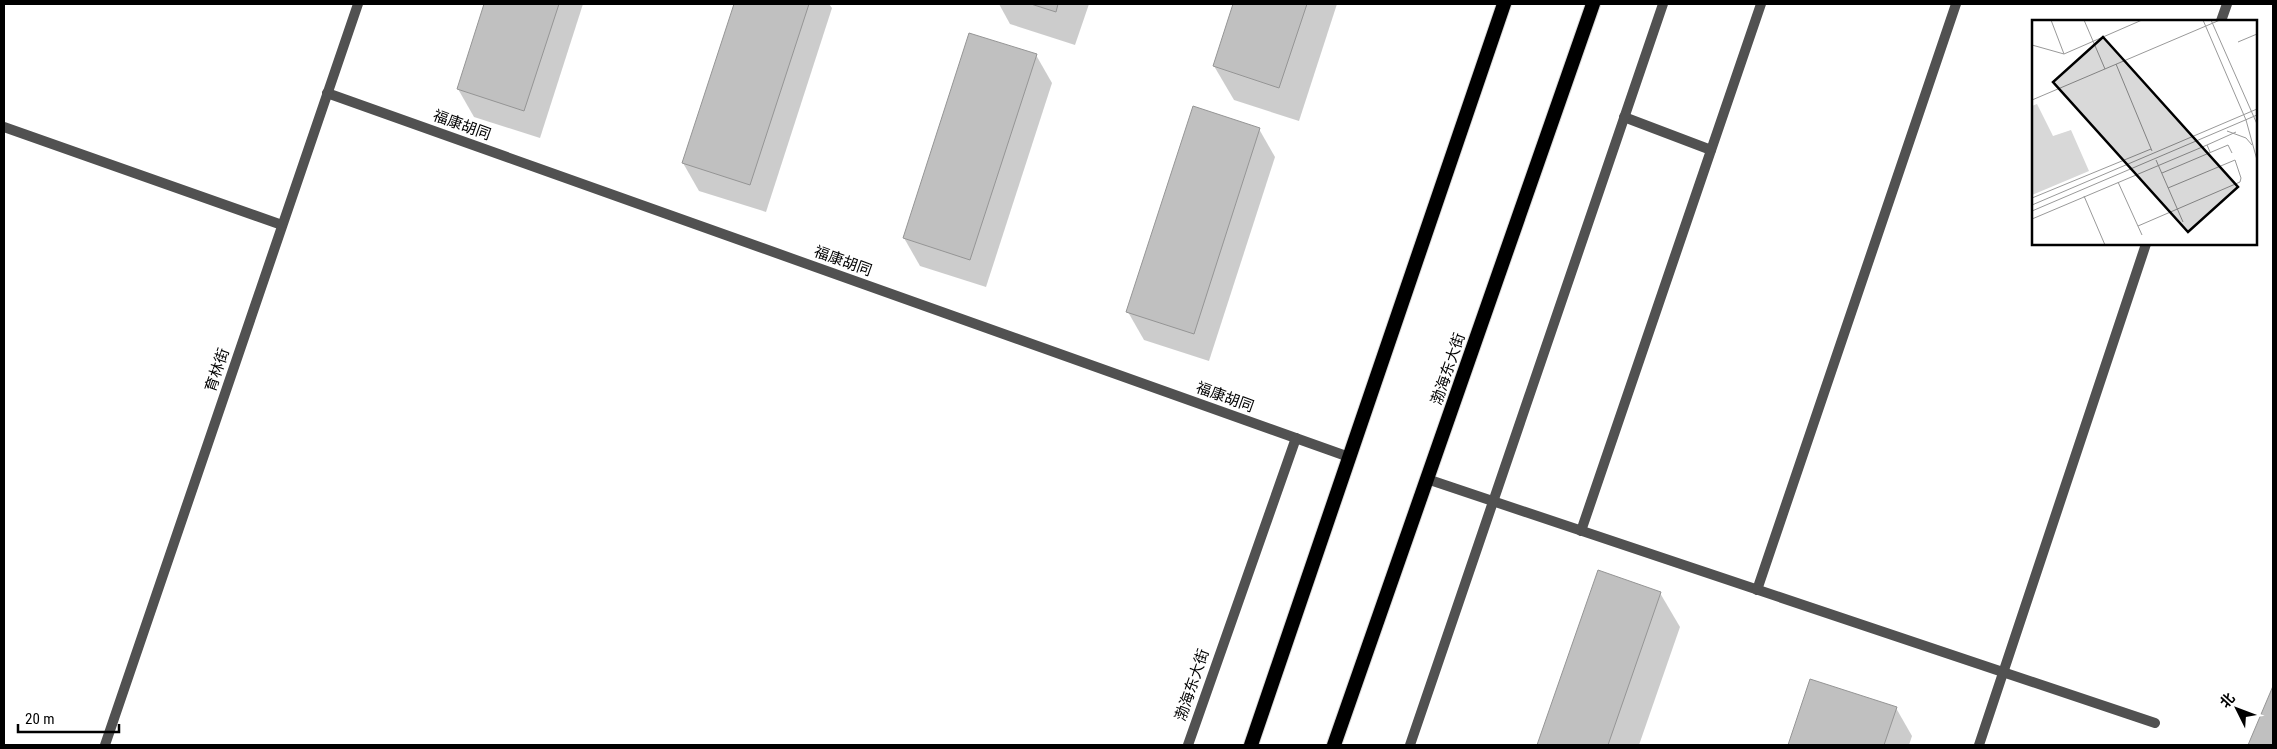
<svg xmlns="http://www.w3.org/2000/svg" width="2277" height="749" font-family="'Roboto Condensed','Noto Sans SC',sans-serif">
<rect width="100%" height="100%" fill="#fff"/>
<!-- shadow -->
<g fill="#0003">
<polygon points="486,4 583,4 540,138 474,117 458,89"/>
<polygon points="735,4 829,4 832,8 766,212 699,191 683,163"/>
<polygon points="999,4 1089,4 1075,45 1010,24"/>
<polygon points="1235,4 1337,4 1299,121 1234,100 1214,66"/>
<polygon points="1036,55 1052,83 986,287 920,266 904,238"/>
<polygon points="1259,129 1275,157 1209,361 1144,340 1128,312"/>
<polygon points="1599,571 1660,593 1680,627 1639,745 1538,745"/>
<polygon points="1810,681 1896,708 1912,736 1909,745 1789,745"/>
<polygon points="2273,689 2273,745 2249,745"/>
</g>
<!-- building -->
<g fill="#c0c0c0" stroke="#959595">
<polygon points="484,4 559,4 524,111 457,89"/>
<polygon points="734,4 809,4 750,185 682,163"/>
<polygon points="1031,4 1058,4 1056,12"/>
<polygon points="1233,4 1307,4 1279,88 1213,66"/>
<polygon points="969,33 1037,54 970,260 903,238"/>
<polygon points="1193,106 1260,128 1194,334 1126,312"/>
<polygon points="1598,570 1661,592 1608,745 1537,745"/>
<polygon points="1810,679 1897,707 1884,745 1788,745"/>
<polygon points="2273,686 2273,745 2248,745"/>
</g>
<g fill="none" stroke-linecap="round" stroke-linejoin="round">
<!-- trunk casing -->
<g stroke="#dbdbdb" stroke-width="16">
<g id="trunk">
<polyline points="1251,745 1504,4"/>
<polyline points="1334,745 1593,4"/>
</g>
</g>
<!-- service -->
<g stroke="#515151" stroke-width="10">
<polyline points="2221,21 2227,4"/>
<polyline points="1624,117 1711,150"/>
<polyline points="1427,479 2155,723"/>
<polyline points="1581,531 1761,4"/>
<polyline points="1757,590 1956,4"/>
<polyline points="1979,745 2146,244"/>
</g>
<!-- minor -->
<g stroke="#515151" stroke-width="10">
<polyline points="327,93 1349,457"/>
<polyline points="4,127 282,225"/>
</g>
<!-- tertiary -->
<g stroke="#515151" stroke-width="10">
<polyline points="105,745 358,4"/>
<polyline points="1188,745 1296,438"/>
<polyline points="1410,745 1663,4"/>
</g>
<!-- trunk -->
<use href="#trunk" stroke="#000" stroke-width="14"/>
</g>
<g text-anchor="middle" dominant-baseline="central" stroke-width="4" stroke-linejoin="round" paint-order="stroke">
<!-- street labels -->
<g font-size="15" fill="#000" stroke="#fff">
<text transform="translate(462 125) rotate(20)">福康胡同</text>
<text transform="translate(843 261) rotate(20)">福康胡同</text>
<text transform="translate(1448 369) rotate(-71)">渤海东大街</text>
<text transform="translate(217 370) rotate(-71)">育林街</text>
<text transform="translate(1225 397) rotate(20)">福康胡同</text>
<text transform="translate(1192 685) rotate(-71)">渤海东大街</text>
</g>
</g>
<!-- overview -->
<g transform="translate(2032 20)">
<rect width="225" height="225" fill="#fff"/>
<path d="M 5,84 L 21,116 L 39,110 L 57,151 L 0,175 L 0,86 Z" fill="#d8d8d8"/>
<path fill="none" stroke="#999" stroke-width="1" d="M 19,0 L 32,34M 52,0 L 73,49M 171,0 L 214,100 L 225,140M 179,0 L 225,104M 206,22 L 225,14M 0,25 L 32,34 L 110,0M 84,44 L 120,131M 0,80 L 188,0M 195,111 L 214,118 L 220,125M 175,125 L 204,112M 124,140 L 151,202M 130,153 L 196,125 L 200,133M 86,162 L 110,215M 52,176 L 73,225M 0,178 L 119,129M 0,185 L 225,89M 0,191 L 225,95M 0,199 L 175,125 L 178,132M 106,206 L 208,162 L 209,158 L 203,140 L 136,168"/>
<path fill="#000" fill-opacity="0.15" stroke="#000" stroke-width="2.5" d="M 71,17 L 206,167 L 156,212 L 21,62 Z"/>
<rect width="225" height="225" fill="none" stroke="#000" stroke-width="2.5"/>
</g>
<!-- border -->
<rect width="2277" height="749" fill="none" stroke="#000000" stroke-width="10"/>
<!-- north arrow -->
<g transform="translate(2237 709) rotate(312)" stroke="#ffffff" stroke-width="4" paint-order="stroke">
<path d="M0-4L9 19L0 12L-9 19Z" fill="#000000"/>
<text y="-8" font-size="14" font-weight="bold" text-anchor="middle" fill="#000000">北</text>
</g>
<!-- scale -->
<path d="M18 724v8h101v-8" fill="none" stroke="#000000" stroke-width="2.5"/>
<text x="25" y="724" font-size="15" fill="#000000" stroke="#ffffff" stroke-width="4" paint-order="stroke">20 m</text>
</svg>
